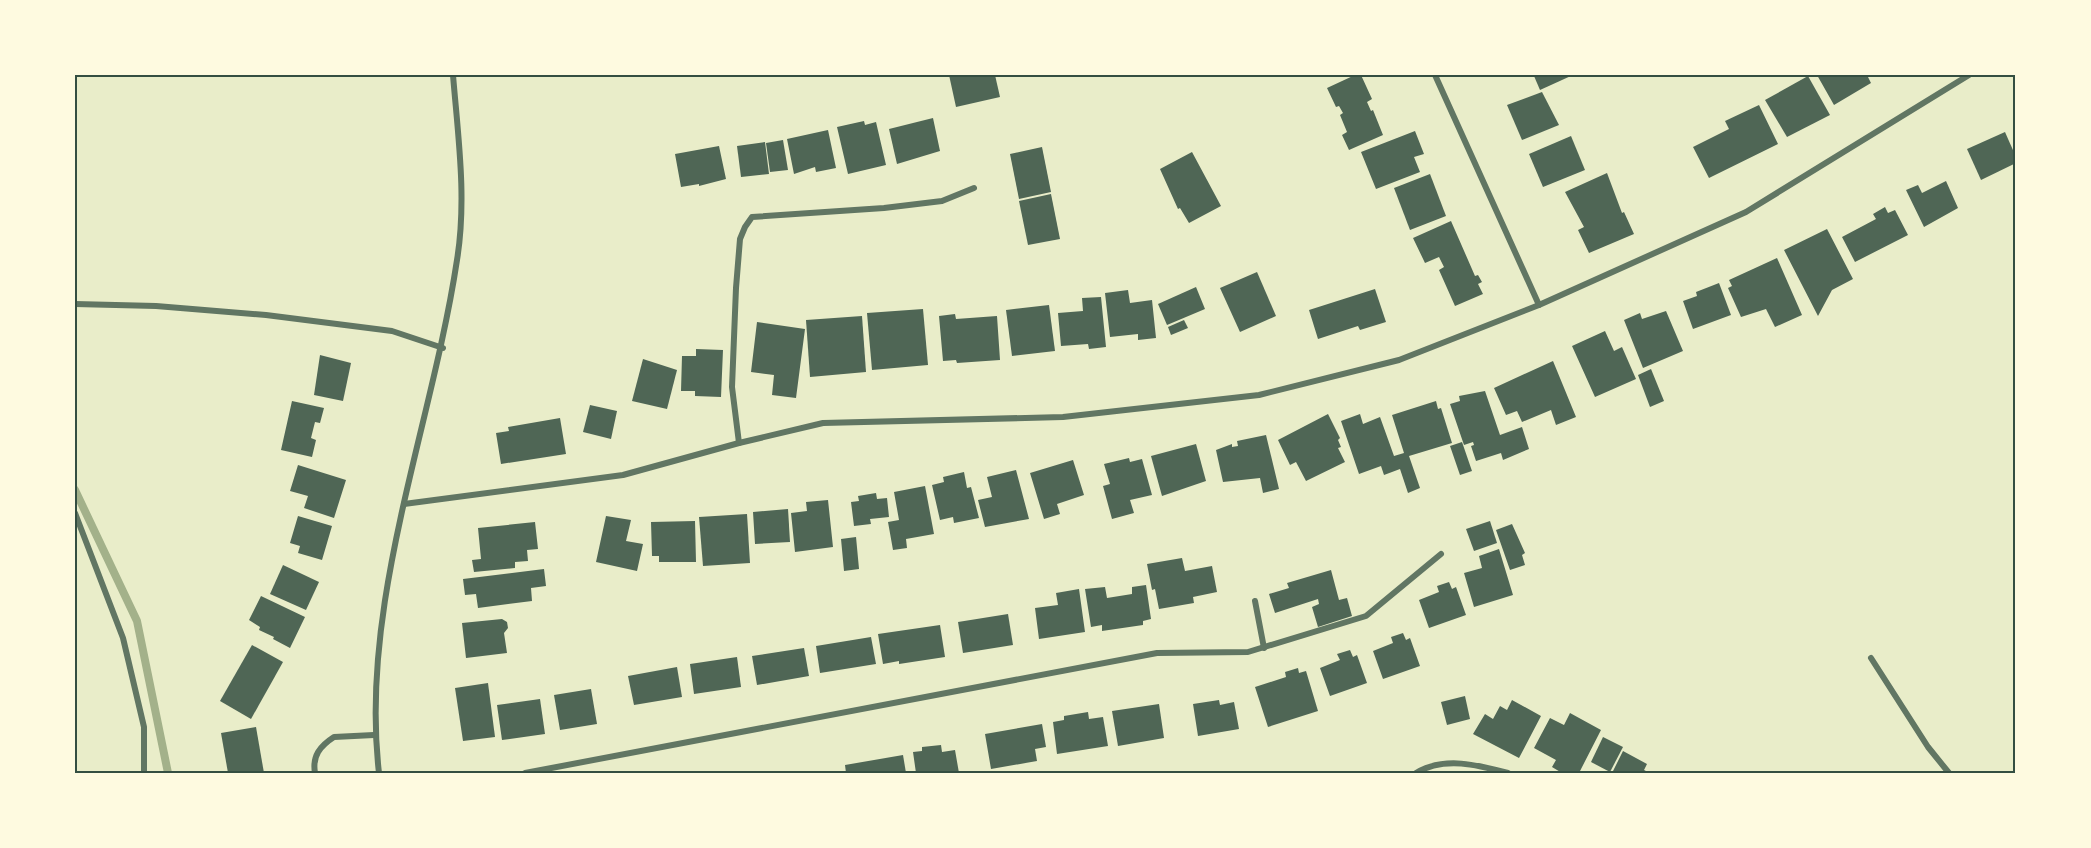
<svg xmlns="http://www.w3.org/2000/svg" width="2091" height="848" font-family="'PT Serif',serif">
<rect width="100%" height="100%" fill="#e9edc9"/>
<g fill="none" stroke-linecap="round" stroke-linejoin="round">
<!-- stream -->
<polyline stroke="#a3b18a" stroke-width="8" points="75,490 137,621 168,773"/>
</g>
<!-- building -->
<g fill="#4f6655">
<polygon points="949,75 995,75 1000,97 956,107"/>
<polygon points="1355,75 1361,75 1372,99 1367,102 1371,111 1373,110 1383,135 1349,150 1342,135 1347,132 1340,115 1343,113 1339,106 1336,107 1327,88"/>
<polygon points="1537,75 1573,75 1540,90 1534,76"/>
<polygon points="1817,75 1872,75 1868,77 1871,83 1834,105"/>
<polygon points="1808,76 1830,115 1787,137 1765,100"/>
<polygon points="1542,92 1559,125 1522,140 1507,105"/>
<polygon points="1759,105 1778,144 1709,178 1693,147 1729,129 1725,121"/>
<polygon points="933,118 940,151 897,164 889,129"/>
<polygon points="864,121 865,125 876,122 886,165 848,174 837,127"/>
<polygon points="828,130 836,168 816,172 815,167 794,174 787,139"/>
<polygon points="1415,131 1424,154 1414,157 1420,172 1376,189 1361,152"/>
<polygon points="2005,132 2016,157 2016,163 1981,180 1967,149"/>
<polygon points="1571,136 1585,170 1543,187 1529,154"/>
<polygon points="783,140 788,170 770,172 766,143"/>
<polygon points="765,142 769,174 741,177 737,146"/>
<polygon points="719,146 726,179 699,186 699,184 681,187 675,154"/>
<polygon points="1042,147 1051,192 1019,199 1010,154"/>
<polygon points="1192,152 1221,206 1189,223 1180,208 1178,209 1160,169"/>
<polygon points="1607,173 1622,213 1624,212 1634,234 1589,253 1578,230 1584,227 1565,192"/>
<polygon points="1430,174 1446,216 1410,230 1394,188"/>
<polygon points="1946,181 1958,208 1924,227 1906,190 1918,185 1922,193"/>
<polygon points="1051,194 1060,239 1028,245 1019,201"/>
<polygon points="1885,207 1888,213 1895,210 1908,235 1855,262 1842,237 1876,219 1873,214"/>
<polygon points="1451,221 1475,276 1478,275 1482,282 1478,284 1483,294 1455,306 1439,270 1444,267 1439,257 1425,263 1413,238"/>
<polygon points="1827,229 1853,279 1832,290 1818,316 1784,250"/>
<polygon points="1777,258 1802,315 1775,327 1766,309 1741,317 1728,288 1732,286 1729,280"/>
<polygon points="1257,272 1276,316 1240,332 1220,288"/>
<polygon points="1719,283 1731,315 1693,329 1683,301 1697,296 1696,292"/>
<polygon points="1196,287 1205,309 1167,325 1158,304"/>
<polygon points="1375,289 1386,322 1360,330 1358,326 1318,339 1309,310"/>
<polygon points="1128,290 1130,303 1152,300 1156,338 1138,340 1138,334 1110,337 1105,293"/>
<polygon points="1101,297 1106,347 1089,349 1088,344 1061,346 1058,313 1083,311 1082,298"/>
<polygon points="1049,305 1055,351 1012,356 1006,310"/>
<polygon points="923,309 928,365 872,370 867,313"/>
<polygon points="1666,311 1683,351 1643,368 1624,320 1640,313 1642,319"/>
<polygon points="955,314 956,319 997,316 1000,360 957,363 956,360 943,361 939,316"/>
<polygon points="862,316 866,372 810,377 806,320"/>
<polygon points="1184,320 1188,328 1171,335 1168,327"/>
<polygon points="757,322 805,329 796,398 772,395 774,375 751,372"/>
<polygon points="1605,331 1614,351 1622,347 1636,379 1595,397 1572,346"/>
<polygon points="696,349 723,350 721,397 695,396 695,391 681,391 682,356 696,356"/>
<polygon points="320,355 351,363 343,401 314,395"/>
<polygon points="643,359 677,370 667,409 632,401"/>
<polygon points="1553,361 1576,417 1556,425 1551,410 1522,422 1517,411 1506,415 1494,388"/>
<polygon points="1651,369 1664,401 1650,407 1638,375"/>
<polygon points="1485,391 1500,435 1522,427 1529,449 1503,460 1501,453 1476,461 1471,446 1474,445 1473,442 1464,445 1450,404 1460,401 1459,396"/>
<polygon points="292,401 324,408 320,423 315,422 311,438 316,440 312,457 281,450"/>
<polygon points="1436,401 1438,409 1441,408 1452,443 1409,456 1420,488 1408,493 1400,469 1384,475 1381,466 1359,474 1341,421 1360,414 1363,424 1380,417 1394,456 1404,453 1392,415"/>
<polygon points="590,405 617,411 611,439 583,432"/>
<polygon points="1328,414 1340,438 1338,440 1341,447 1338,448 1345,462 1306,481 1296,462 1290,465 1278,440"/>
<polygon points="560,418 566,454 501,464 496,433 509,431 508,427"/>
<polygon points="1266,435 1279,489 1263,493 1260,478 1223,482 1216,450 1232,444 1232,447 1238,446 1237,441"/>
<polygon points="1462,442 1472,471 1460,475 1450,446"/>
<polygon points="1196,444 1206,481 1162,496 1151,456"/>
<polygon points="1129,458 1130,462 1142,459 1152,495 1130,500 1134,513 1112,519 1103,486 1110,484 1104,464"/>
<polygon points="1073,460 1084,495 1057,504 1060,514 1044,519 1030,473"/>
<polygon points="298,465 346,480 334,518 304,508 308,496 290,491"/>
<polygon points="1016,470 1029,519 985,527 978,500 992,497 987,477"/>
<polygon points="964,472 967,488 971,487 979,518 954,523 953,517 940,520 932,485 944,482 943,477"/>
<polygon points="925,486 934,534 906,539 907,548 893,550 888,522 899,520 894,492"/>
<polygon points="876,493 877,499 887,498 889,517 870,519 871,524 854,526 851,502 859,501 858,496"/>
<polygon points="828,500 833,547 795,552 791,513 807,511 806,502"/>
<polygon points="788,509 790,542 755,544 753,512"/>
<polygon points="747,514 750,563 703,566 699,517"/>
<polygon points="298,516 332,526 322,560 298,553 300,546 290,543"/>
<polygon points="606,516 631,520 626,541 643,544 637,571 596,562"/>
<polygon points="695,521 696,562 659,562 659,556 652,556 651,522"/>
<polygon points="1490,521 1497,543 1474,551 1466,529"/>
<polygon points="535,522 538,549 527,550 528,561 515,562 515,568 474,572 472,560 481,559 478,528"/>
<polygon points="1512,524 1525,553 1522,555 1525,565 1510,570 1496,530"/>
<polygon points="856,537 859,569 844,571 841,539"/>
<polygon points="1499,549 1513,595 1474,607 1464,573 1482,568 1479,556"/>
<polygon points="1182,558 1185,571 1212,566 1217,592 1193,597 1194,603 1159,609 1155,589 1152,590 1147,564"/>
<polygon points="283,565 319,582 306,610 270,594"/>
<polygon points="544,569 546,586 531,588 532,601 478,608 476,594 465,595 463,579"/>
<polygon points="1331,570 1339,600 1347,598 1352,616 1318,627 1312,607 1319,604 1318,599 1275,613 1269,594 1289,588 1287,583"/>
<polygon points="1449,582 1452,589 1456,587 1466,615 1429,628 1419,600 1439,592 1437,586"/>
<polygon points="1146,585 1151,619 1143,621 1143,625 1102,631 1102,625 1091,627 1085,589 1105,587 1107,598 1132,594 1132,587"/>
<polygon points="1079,589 1085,632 1039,639 1035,608 1058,605 1056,593"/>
<polygon points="261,596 305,617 290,648 273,639 274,637 259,630 260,627 249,620"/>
<polygon points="1008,614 1013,645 963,653 958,622"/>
<polygon points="502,619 507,622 508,628 504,633 507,653 466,658 462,623"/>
<polygon points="940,625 945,657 899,664 899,661 883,664 878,634"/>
<polygon points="1403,633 1406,640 1410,638 1420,666 1383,679 1373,651 1393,643 1391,637"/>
<polygon points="871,637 876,664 820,673 816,646"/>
<polygon points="252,645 283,662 251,719 220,701"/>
<polygon points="804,648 809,676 757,685 752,656"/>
<polygon points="1350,650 1353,657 1357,655 1367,683 1330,696 1320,668 1340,660 1337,654"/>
<polygon points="737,657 741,687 694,694 690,664"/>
<polygon points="677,667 682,697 634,705 628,676"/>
<polygon points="1298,668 1299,673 1306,671 1318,711 1268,727 1255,687 1286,677 1285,672"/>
<polygon points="488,683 495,737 463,741 455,688"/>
<polygon points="591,689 597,724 560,730 554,695"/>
<polygon points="1465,696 1470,719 1447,725 1441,702"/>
<polygon points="540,699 545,734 502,740 497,705"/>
<polygon points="1219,700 1220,705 1234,702 1239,729 1198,736 1193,704"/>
<polygon points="1512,700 1541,716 1519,758 1473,734 1485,714 1493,719 1500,706 1507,710"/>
<polygon points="1159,704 1164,738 1118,746 1112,711"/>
<polygon points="1088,712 1089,719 1103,717 1108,746 1057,754 1053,722 1064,720 1064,716"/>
<polygon points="1570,713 1601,730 1579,773 1562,773 1552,767 1556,760 1534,748 1550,718 1564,725"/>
<polygon points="1042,724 1046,747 1035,749 1037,761 991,769 985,734"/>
<polygon points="256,727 264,773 228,773 221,733"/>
<polygon points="1603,737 1623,747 1610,772 1591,762"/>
<polygon points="941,745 942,752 955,750 959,773 916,773 913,752 922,751 922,747"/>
<polygon points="1623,751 1647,764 1644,770 1650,773 1612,773"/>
<polygon points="903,755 906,773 846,773 845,765"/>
</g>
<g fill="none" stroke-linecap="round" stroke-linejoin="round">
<!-- minor -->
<g stroke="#617663" stroke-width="6">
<polyline points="1435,75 1539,305"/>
<polyline points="75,304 156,306 266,315 392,331 443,348"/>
<polyline points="739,443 732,387 736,288 740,239 745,227 752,217 884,208 942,201 974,188"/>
<polyline points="404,504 623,475 739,443 823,423 1063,417 1259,395 1399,360 1539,305 1746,212 1969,75"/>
<polyline points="75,513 123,638 144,727 144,773"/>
<polyline points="1255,601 1264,648"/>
<polyline points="1871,658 1928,747 1949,773"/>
<path d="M 315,773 C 312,756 320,746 334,737 L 374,735"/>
<path d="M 379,773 C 359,604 432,426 457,260 C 467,199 458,136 453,75"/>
<polyline points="525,773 1157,653 1248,652 1366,616 1441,554"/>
<path d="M 1416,773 C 1444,756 1478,765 1508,773"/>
</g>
</g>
<!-- border -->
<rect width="2091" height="848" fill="none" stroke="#fefae0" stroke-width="153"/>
<rect x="76" y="76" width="1938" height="696" fill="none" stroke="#344e41" stroke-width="2"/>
</svg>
